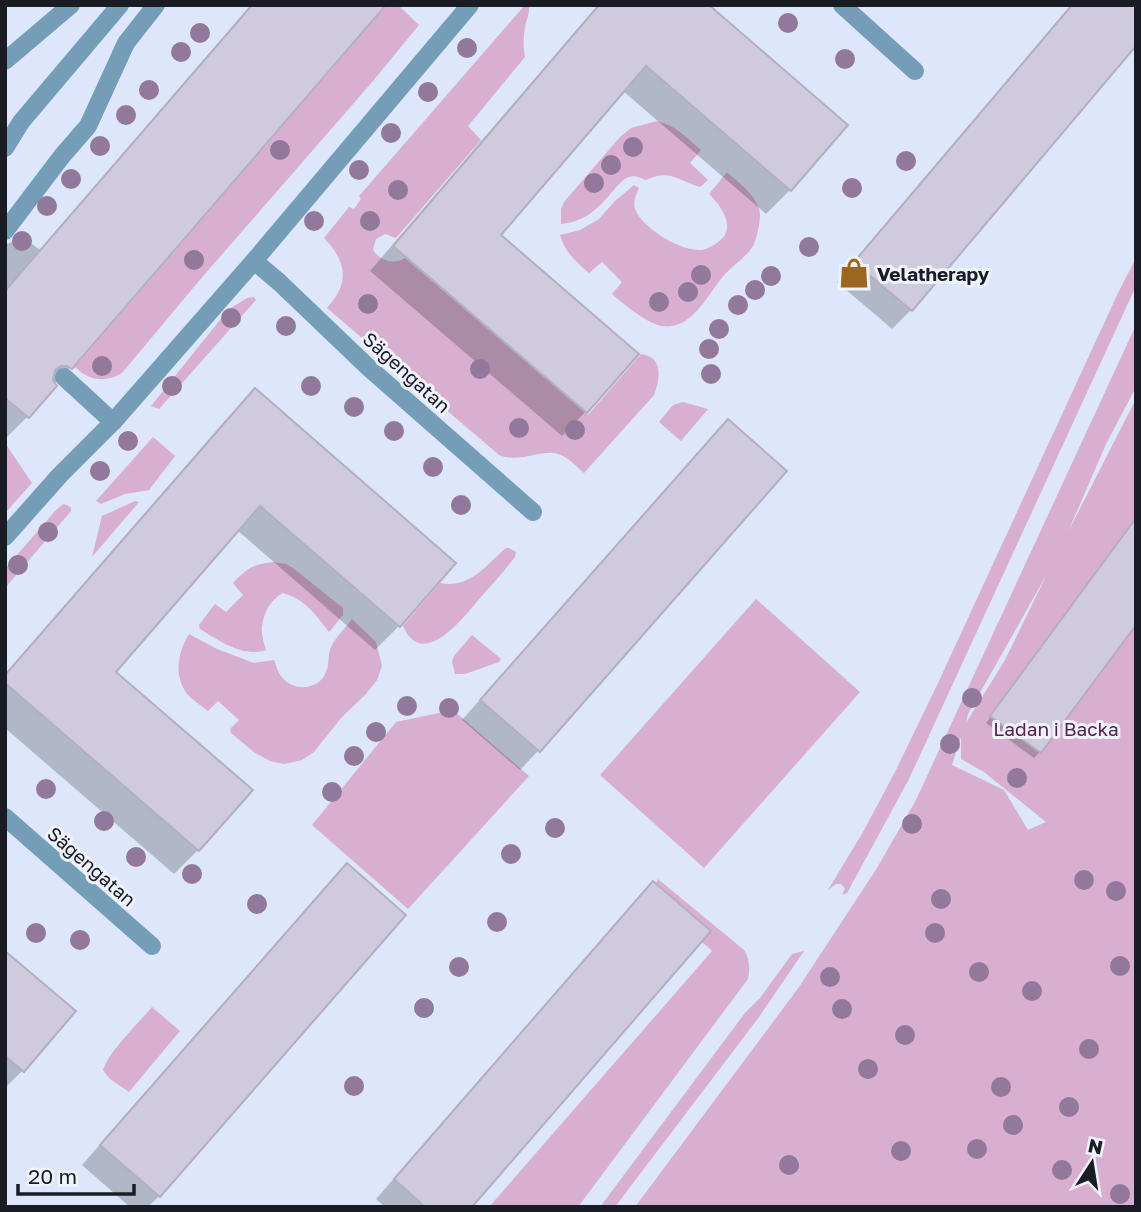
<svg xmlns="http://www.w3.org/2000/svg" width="1141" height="1212" font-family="'Golos Text',sans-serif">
<rect width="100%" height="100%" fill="#dde6fa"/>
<!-- green -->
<g fill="#d8aed1" fill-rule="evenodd">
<path d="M 387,5 L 398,5 L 419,25 L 373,81 L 198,282 L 122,373 C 106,383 89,381 75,367 Z"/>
<path d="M 525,5 L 529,5 C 530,14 526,20 525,28 C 523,38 523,47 525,57 L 468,126 L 481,140 L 396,238 L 385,234 L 376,239 L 373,250 C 380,261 394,265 405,258 L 588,415 L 641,354 C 664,357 660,379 654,395 L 584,473 C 577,467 570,459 561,455 C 544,447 522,464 499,455 L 327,308 C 350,283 347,262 324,238 L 349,207 L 354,209 L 361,199 L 359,196 Z"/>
<path d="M 657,121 C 675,125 687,138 701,150 L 690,163 L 708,180 L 700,187 C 676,180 671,169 646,180 C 641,178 634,175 629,177 C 622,179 617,187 612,192 C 598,209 584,222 561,224 L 561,209 L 564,202 L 620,137 L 631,128 Z"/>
<path d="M 727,172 C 739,183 758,196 760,214 C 760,223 757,238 753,246 C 746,257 735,264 726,273 C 709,291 693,331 662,326 C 646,323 625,305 612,294 L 622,282 L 602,262 L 589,273 C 576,262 565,252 560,235 L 580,230 L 599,219 L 616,200 L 634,185 L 639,188 C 636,195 633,201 635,209 C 642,228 681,252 702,250 C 706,249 713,246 717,243 C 738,229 722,207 709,194 Z"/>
<polygon points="1136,258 1136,286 909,779 847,893 842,895 845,888 841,884 836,884 828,890 863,832 895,772 939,681 1118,293"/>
<polygon points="254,297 256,300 159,409 151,406 228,310 247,298"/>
<path d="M 1136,325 L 1136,387 L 1106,444 L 1068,532 L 1136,399 L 1136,1207 L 635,1207 L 799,987 L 877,868 L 916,800 ZM 1047,574 L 1005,660 L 966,723 L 968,714 ZM 961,737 L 961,759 L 984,772 L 1046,822 L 1028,830 L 1004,790 L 952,765 Z"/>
<polygon points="683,402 708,409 681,441 659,422 673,405"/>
<polygon points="153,437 175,456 149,490 125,494 101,504 96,501"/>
<polygon points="5,443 32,483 5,513"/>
<polygon points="135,501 139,502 92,557 102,516"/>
<polygon points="63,504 67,505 71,508 71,511 5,588 5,569 55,511"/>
<path d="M 506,548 L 509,548 L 516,552 L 515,557 C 504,571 492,585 480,598 C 463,618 423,671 403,626 L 440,583 C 470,589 485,566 506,548 Z"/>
<path d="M 273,562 L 286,564 L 293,568 L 343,608 L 343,615 L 329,632 C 316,615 305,599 283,593 C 271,599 263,613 262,627 C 261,634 264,643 266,650 C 243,658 218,640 200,629 L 199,625 L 215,604 L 226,612 L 243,595 L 233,583 C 248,567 252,565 273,562 Z"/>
<polygon points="756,599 860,692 704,868 600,775"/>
<path d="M 352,619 L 376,642 L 382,666 L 377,680 L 366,694 L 341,718 L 314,752 L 302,760 L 284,764 L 270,761 L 255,753 L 231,733 L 230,729 L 239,720 L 218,701 L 208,711 C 203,707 196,702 190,697 C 173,680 177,653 189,634 L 217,649 L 254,663 L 274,660 C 276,665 278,672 281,676 C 292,692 319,691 326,672 C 330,664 327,653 332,645 C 337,636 346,627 352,619 Z"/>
<polygon points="472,635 501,659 499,662 465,674 455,674 452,662 454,656"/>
<polygon points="453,710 529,776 408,909 312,825 396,722"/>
<path d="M 658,879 L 744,950 C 750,960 750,968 748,979 L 578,1207 L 489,1207 L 712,951 L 702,942 L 711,931 L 656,883 Z"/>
<polygon points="804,951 759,1017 615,1207 600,1207 745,1013 760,998 792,954"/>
<path d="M 152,1007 L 180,1031 L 129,1092 L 110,1079 L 103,1070 C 110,1050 138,1024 152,1007 Z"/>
</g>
<!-- shadow -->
<g fill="#0003">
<polygon points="251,5 379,5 70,367 54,384 55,386 27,417 5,439 5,244 10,243 19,234 40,250"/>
<polygon points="598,5 706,5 790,190 766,214 623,91 498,236 586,411 562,436 370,271"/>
<polygon points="1071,5 1125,5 911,310 892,329 837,282"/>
<polygon points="255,391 399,626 375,650 237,530 114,672 250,790 198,850 174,874 5,728 5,674 230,415"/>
<polygon points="728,421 785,471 538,751 520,770 462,720 709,440"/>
<polygon points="1136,519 1040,752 1034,758 986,723"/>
<polygon points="347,865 404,915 159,1196 148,1207 130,1207 82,1165 328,884"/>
<polygon points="635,902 470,1207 385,1207 376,1199"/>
<polygon points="5,953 23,1070 5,1088"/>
</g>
<!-- building -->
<g fill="#d0cade" stroke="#b4aec2" stroke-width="2">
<polygon points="252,5 386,5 72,369 67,366 61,366 55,370 53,380 57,386 29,418 5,398 5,291"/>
<polygon points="599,5 709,5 848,125 791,191 646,66 501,235 639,354 587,413 393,246"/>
<polygon points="1072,5 1136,5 1136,46 912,311 854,262"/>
<polygon points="255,388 456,563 400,627 260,506 116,672 253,790 199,851 5,683 5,675"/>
<polygon points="728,419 787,471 540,752 480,700"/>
<polygon points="1136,518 1136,625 1041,753 990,716"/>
<polygon points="347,863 406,915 160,1197 100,1145"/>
<polygon points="653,881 711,931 472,1207 425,1207 394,1179"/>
<polygon points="5,951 76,1011 24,1072 5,1056"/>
</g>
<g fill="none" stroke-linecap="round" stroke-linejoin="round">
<!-- minor -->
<g stroke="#749db7" stroke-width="18">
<polyline points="842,5 915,71"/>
<polyline points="5,61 71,5"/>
<polyline points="5,148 21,122 120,5"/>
<polyline points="5,231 62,156 88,126 126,43 156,5"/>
<polyline points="254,261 279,282 369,368 533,512"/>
<polyline points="64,377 113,422"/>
<polyline points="5,537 60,475 113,422 254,261 470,5"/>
<polyline points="5,817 152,946"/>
</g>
</g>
<!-- trees -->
<g fill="#92799c">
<circle cx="788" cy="23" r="10"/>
<circle cx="200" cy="33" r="10"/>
<circle cx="467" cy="48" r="10"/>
<circle cx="181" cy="52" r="10"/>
<circle cx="845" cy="59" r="10"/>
<circle cx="149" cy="90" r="10"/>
<circle cx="428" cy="92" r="10"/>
<circle cx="126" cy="115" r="10"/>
<circle cx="391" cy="133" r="10"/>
<circle cx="100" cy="146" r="10"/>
<circle cx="633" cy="147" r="10"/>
<circle cx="280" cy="150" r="10"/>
<circle cx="906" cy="161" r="10"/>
<circle cx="611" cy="165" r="10"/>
<circle cx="359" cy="170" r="10"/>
<circle cx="71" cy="179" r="10"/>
<circle cx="594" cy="183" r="10"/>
<circle cx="852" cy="188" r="10"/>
<circle cx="398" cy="190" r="10"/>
<circle cx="47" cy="206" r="10"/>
<circle cx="314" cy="221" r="10"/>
<circle cx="370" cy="221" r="10"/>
<circle cx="22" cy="241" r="10"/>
<circle cx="809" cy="247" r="10"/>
<circle cx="194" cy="260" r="10"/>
<circle cx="701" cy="275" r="10"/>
<circle cx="771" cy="276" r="10"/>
<circle cx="755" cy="290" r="10"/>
<circle cx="688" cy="292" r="10"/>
<circle cx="659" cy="302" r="10"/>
<circle cx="368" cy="304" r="10"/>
<circle cx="738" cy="305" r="10"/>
<circle cx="231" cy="318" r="10"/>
<circle cx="286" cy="326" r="10"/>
<circle cx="719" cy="329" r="10"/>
<circle cx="709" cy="349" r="10"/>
<circle cx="102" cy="366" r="10"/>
<circle cx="480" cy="369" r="10"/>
<circle cx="711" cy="374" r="10"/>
<circle cx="172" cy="386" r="10"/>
<circle cx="311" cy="386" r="10"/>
<circle cx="354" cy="407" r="10"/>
<circle cx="519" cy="428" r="10"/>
<circle cx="575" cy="430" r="10"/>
<circle cx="394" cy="431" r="10"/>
<circle cx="128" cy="441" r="10"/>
<circle cx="433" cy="467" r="10"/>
<circle cx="100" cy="471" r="10"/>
<circle cx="461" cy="505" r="10"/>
<circle cx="48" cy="532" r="10"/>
<circle cx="18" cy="565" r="10"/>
<circle cx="972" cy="698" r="10"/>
<circle cx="407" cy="706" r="10"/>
<circle cx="449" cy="708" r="10"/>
<circle cx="376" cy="732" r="10"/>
<circle cx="950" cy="744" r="10"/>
<circle cx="354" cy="756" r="10"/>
<circle cx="1017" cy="778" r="10"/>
<circle cx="46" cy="789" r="10"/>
<circle cx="332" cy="792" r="10"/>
<circle cx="104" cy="821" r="10"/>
<circle cx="912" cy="824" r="10"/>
<circle cx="555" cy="828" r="10"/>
<circle cx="511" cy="854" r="10"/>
<circle cx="136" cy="857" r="10"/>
<circle cx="192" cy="874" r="10"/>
<circle cx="1084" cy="880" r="10"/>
<circle cx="1116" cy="891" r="10"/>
<circle cx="941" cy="899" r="10"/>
<circle cx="257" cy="904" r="10"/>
<circle cx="497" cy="922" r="10"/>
<circle cx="36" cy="933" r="10"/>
<circle cx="935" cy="933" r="10"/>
<circle cx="80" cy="940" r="10"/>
<circle cx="1120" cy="966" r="10"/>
<circle cx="459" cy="967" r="10"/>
<circle cx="979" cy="972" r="10"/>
<circle cx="830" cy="977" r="10"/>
<circle cx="1032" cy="991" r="10"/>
<circle cx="424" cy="1008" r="10"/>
<circle cx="842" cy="1009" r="10"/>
<circle cx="905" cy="1035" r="10"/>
<circle cx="1089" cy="1049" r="10"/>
<circle cx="868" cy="1069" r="10"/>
<circle cx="354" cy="1086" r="10"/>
<circle cx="1001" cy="1087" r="10"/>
<circle cx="1069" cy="1107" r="10"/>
<circle cx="1013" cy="1125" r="10"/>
<circle cx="977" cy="1149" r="10"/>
<circle cx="901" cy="1151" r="10"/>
<circle cx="789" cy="1165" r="10"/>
<circle cx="1062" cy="1170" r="10"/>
<circle cx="1120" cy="1194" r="10"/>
</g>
<!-- icons -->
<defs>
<g id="shop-bare" transform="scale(2.415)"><path d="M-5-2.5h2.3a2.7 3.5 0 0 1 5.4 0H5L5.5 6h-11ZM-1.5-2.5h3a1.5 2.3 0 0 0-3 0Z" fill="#9c6620" stroke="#f0f3fb" stroke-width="2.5" paint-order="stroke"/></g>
</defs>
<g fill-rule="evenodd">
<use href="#shop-bare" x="854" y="273"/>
</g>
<g text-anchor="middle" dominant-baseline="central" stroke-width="6" stroke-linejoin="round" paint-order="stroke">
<!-- poi labels -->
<g font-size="19" font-weight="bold" fill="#191c23" stroke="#f0f3fb" text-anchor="start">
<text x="877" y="273">Velatherapy</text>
</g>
<!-- street labels -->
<g font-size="19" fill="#191c23" stroke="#f0f3fb">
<text transform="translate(407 372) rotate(42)">Sägengatan</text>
<text transform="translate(92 866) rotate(41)">Sägengatan</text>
</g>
<!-- park labels -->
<g font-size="19" fill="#55204f" stroke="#f0f3fb">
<text x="1056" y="728">Ladan i Backa</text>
</g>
</g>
<!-- border -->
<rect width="1141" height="1212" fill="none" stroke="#191c23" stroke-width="14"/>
<!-- north arrow -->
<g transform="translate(1092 1163) rotate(12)" stroke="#f0f3fb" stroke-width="5" paint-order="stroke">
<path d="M0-5L12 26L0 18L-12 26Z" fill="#191c23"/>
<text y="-10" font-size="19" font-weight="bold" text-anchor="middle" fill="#191c23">N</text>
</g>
<!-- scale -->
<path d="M18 1184v10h116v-10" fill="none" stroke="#191c23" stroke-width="3.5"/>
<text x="28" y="1184" font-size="21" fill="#191c23" stroke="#f0f3fb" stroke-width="5" paint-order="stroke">20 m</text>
</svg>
